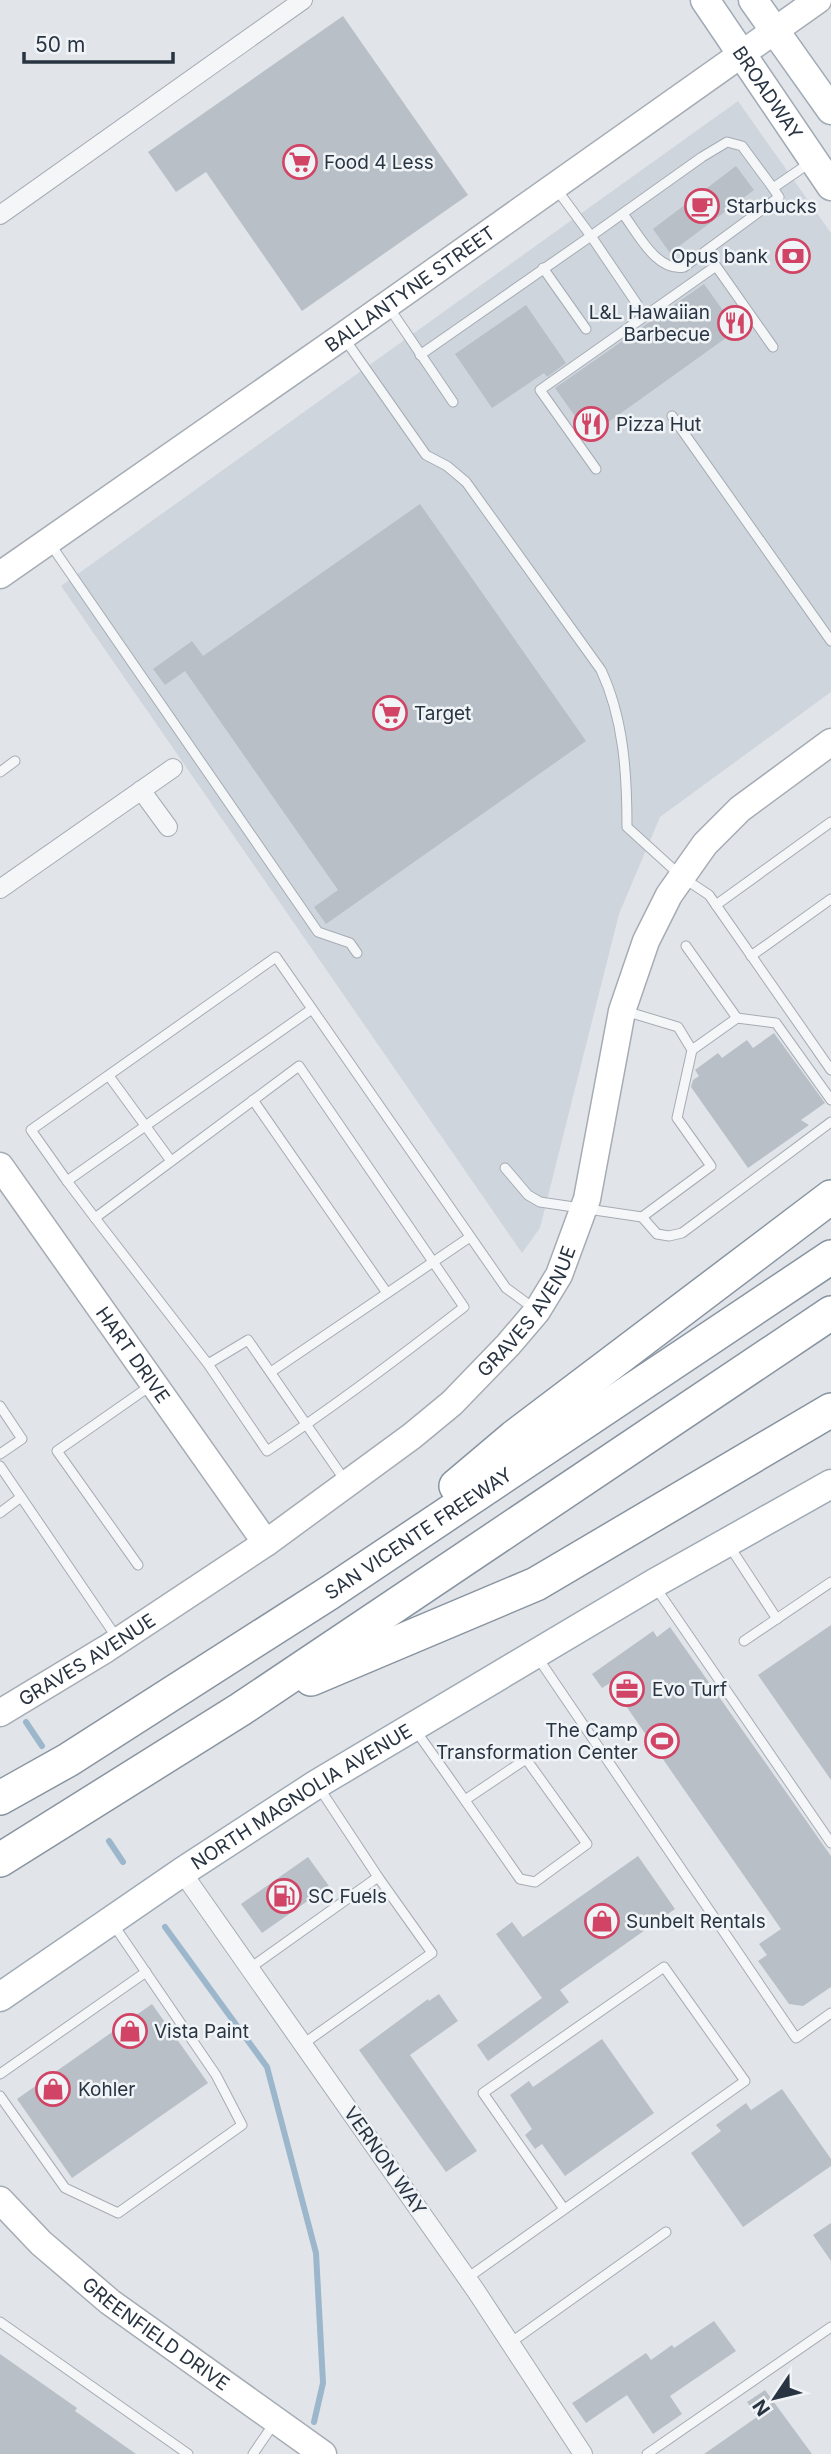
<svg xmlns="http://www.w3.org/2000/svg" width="831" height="2454" font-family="Inter,sans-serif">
<rect width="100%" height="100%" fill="#e1e5ea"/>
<!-- built -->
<polygon fill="#cfd5dc" points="738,101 831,233 831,692 660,817 619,914 540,1228 522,1253 61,586"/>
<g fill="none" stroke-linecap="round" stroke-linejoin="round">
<!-- stream -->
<g stroke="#9cb6cb" stroke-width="6">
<polyline points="26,1722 42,1746"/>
<polyline points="109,1841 123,1862"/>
<polyline points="165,1927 267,2067 316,2253 323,2383 314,2422"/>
</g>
</g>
<!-- building -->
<g fill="#b8bfc7">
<polygon points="343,16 468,195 302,311 206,172 176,192 148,152"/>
<polygon points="736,166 754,190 670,253 653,229"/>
<polygon points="704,284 737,330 589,436 555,388"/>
<polygon points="526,305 566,363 547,377 544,373 492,408 455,354"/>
<polygon points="420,504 586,741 326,924 314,907 338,890 185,671 165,685 153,669 192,641 203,656"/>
<polygon points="774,1033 825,1103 801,1120 809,1125 748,1168 691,1087 693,1080 699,1076 695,1070 718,1053 722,1058 747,1040 753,1048"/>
<polygon points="831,1625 831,1780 758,1675"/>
<polygon points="670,1627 831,1856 831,1987 803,2006 789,2004 758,1961 767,1955 759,1944 781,1929 610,1683 602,1688 592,1674 653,1631 657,1637"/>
<polygon points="638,1856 675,1909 560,1990 569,2002 488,2061 477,2045 542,1998 496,1934 512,1922 523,1937"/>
<polygon points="308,1857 329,1886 262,1933 241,1904"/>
<polygon points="439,1994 458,2021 410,2055 477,2151 446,2172 359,2050 428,1999 429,2001"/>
<polygon points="152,2004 208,2083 72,2178 17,2099"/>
<polygon points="602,2039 654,2113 565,2176 542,2144 535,2149 525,2135 532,2129 510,2095 529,2081 533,2087"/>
<polygon points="782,2089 831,2159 831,2166 743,2227 691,2153 721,2131 716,2125 746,2103 751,2110"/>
<polygon points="831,2223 831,2261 813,2235"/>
<polygon points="714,2321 736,2351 670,2396 682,2414 653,2434 627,2395 586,2423 572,2403 577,2400 646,2353 651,2360 672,2345 674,2348"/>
<polygon points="0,2354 77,2408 75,2411 136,2454 0,2454"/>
<polygon points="765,2390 812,2454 704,2454 757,2417 747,2402"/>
</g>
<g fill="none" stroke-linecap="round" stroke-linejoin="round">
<!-- lane casing -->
<g stroke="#a6acb4" stroke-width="11">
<g id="lane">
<polyline points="555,187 591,236 702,157 727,142 742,146 773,188 811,162"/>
<path d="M 623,214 C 638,233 656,272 684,267 L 779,197 L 773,188"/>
<polyline points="543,268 586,329"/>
<polyline points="388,306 453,402"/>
<path d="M 344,338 L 426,455 L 447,466 L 466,482 L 601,670 C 624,719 627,775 627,827 L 682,877 L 709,895 L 831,1070"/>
<polyline points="420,355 591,236 637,304"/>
<polyline points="672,416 831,641"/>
<polyline points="596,469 540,390 716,266 773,347"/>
<polyline points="51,545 318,932 350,943 357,953"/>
<polyline points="0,772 15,761"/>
<polyline points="716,905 831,822"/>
<polyline points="686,946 737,1018 776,1023 831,1100"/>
<polyline points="751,956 831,899"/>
<polyline points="312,1009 67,1181 31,1130 276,957 506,1288 536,1310"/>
<polyline points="625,1011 678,1027 692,1050"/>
<polyline points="109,1076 171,1161"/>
<polyline points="253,1100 387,1293"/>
<polyline points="505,1168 528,1195 540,1202 642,1217 657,1234 669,1236 682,1233 831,1122"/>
<polyline points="67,1181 95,1218"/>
<polyline points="642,1217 711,1166 677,1118 692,1050 737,1018"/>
<path d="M 208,1364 L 95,1218 L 299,1066 L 464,1307 C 400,1357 335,1406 267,1451 L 208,1364 L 248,1340 L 346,1482"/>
<polyline points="271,1372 470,1237"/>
<polyline points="0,1406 22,1439 0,1454"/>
<polyline points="0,1466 117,1638"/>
<polyline points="0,1513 21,1497"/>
<polyline points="728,1544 777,1619"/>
<polyline points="138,1565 57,1451 153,1384"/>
<polyline points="656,1588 831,1843"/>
<polyline points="744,1641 831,1582"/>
<polyline points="538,1658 796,2038 831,2013"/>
<path d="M 416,1731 C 451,1780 485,1829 520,1879 L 535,1882 L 587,1844 L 526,1759 L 465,1800"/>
<polyline points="250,1968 378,1877"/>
<polyline points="303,2044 432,1953 378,1877 318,1786"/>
<polyline points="0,2074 146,1972"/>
<polyline points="0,2096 65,2188 118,2213 242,2125 216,2075 113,1924"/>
<polyline points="466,2279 745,2081 664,1967 483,2093 564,2209"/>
<polyline points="0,2322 188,2454"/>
<polyline points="510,2343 666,2232"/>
<polyline points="253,2454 275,2422"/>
<polyline points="647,2454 831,2327"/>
</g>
</g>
<!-- street casing -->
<g stroke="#a6acb4" stroke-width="20">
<g id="street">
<polyline points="0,215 303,0"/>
<polyline points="141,790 168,827"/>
<polyline points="0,889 173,768"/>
<polyline points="182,1872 476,2291 583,2454"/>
</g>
</g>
<!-- secondary casing -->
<g stroke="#a6acb4" stroke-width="29">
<g id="secondary">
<path id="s1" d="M 0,575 L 343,336 L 818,0"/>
<path id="s2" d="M 0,1166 L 266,1543"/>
<path id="s3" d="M 0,1713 L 106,1649 L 266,1543 L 412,1436 L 452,1403 L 508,1345 L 537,1311 L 559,1275 L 587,1199 L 622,1011 L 646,941 L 669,895 L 705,844 L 740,809 L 831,742"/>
<path id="s4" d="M 0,2200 L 41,2243 L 110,2302 L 323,2454"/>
</g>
</g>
<!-- primary casing -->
<g stroke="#a0abb6" stroke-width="31">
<g id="primary">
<path id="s5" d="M 705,0 L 831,186"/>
<polyline points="753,0 831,110"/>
<path id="s6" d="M 0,1997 L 182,1872 L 317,1784 L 653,1584 L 831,1484"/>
</g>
</g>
<!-- highway casing -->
<g stroke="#8894a1" stroke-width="36">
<g id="highway">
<polyline points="456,1486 514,1437 831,1197"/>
<polyline points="311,1679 536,1584 831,1410"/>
<path id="s7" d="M 0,1798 L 68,1760 L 329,1593 L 831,1257"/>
<polyline points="0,1860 241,1709 831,1313"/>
</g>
</g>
<!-- lane -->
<use href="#lane" stroke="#f4f6f8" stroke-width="9"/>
<!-- street -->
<use href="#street" stroke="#f4f6f8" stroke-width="18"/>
<!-- secondary -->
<use href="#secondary" stroke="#fff" stroke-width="26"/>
<!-- primary -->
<use href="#primary" stroke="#fff" stroke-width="28"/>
<!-- highway -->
<use href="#highway" stroke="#fff" stroke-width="33"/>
</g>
<!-- icons -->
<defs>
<g id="supermarket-ring" transform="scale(1.75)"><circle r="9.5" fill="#f1f4f7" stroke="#d14466" stroke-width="1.5"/><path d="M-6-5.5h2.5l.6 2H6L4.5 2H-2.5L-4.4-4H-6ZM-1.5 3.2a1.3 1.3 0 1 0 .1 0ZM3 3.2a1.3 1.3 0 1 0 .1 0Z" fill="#d14466"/></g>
<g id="cafe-ring" transform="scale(1.75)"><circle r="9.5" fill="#f1f4f7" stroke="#d14466" stroke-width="1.5"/><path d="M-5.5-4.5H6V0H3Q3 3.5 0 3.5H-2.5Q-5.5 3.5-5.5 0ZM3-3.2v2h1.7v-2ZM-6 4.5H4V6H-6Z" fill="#d14466"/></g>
<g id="bank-ring" transform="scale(1.75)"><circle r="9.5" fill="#f1f4f7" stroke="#d14466" stroke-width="1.5"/><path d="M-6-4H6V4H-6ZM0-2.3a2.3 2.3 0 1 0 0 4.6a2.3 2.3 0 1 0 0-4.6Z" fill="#d14466"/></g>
<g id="restaurant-ring" transform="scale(1.75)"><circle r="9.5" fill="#f1f4f7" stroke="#d14466" stroke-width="1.5"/><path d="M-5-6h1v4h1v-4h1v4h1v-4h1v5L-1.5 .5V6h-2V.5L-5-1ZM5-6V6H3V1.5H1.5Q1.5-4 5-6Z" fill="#d14466"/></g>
<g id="office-ring" transform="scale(1.75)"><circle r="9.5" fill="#f1f4f7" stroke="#d14466" stroke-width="1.5"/><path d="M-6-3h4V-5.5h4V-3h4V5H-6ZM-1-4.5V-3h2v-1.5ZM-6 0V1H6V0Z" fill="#d14466"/></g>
<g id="stadium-ring" transform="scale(1.75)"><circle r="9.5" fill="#f1f4f7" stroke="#d14466" stroke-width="1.5"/><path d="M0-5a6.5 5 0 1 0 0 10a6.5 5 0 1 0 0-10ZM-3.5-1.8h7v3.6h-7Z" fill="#d14466"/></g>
<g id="fuel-ring" transform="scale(1.75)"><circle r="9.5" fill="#f1f4f7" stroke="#d14466" stroke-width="1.5"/><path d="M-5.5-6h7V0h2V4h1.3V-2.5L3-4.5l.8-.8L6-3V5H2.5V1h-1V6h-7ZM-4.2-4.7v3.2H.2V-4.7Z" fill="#d14466"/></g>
<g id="shop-ring" transform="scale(1.75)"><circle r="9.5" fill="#f1f4f7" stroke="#d14466" stroke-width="1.5"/><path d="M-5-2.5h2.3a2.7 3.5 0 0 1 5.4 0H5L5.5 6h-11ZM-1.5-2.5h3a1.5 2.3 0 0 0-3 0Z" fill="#d14466"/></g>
</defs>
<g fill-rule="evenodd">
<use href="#supermarket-ring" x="300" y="162"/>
<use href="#cafe-ring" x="702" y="206"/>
<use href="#bank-ring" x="793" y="256"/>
<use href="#restaurant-ring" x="735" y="323"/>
<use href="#restaurant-ring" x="591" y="424"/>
<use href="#supermarket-ring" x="390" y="713"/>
<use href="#office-ring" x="627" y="1689"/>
<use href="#stadium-ring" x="662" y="1741"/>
<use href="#fuel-ring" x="284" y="1896"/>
<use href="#shop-ring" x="602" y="1921"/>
<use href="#shop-ring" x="130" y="2031"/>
<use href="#shop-ring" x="53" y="2089"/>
</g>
<g text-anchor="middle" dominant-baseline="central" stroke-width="5" stroke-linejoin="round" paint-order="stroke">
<!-- street labels -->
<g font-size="19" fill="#293442" stroke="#f1f4f7">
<text stroke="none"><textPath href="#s5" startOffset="112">BROADWAY</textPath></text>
<text stroke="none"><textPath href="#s1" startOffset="500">BALLANTYNE STREET</textPath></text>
<text stroke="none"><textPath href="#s3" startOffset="668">GRAVES AVENUE</textPath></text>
<text stroke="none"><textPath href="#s2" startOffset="231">HART DRIVE</textPath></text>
<text stroke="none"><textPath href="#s7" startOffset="495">SAN VICENTE FREEWAY</textPath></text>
<text stroke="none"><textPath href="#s3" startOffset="102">GRAVES AVENUE</textPath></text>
<text stroke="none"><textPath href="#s6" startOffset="362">NORTH MAGNOLIA AVENUE</textPath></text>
<text transform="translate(385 2161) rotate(55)">VERNON WAY</text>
<text stroke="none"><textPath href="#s4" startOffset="206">GREENFIELD DRIVE</textPath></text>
</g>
<!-- poi labels -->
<g font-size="19" fill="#293442" stroke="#f1f4f7" text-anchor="start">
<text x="324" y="162">Food 4 Less</text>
<text x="726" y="206">Starbucks</text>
<text x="768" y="256" text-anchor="end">Opus bank</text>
<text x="710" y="312" text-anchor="end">L&amp;L Hawaiian<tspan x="710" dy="22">Barbecue</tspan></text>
<text x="616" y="424">Pizza Hut</text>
<text x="414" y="713">Target</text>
<text x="652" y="1689">Evo Turf</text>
<text x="638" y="1730" text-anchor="end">The Camp<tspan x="638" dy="22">Transformation Center</tspan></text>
<text x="308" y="1896">SC Fuels</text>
<text x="626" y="1921">Sunbelt Rentals</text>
<text x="154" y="2031">Vista Paint</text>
<text x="78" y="2089">Kohler</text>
</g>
</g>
<!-- north arrow -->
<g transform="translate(775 2398) rotate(235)" stroke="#f1f4f7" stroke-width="5" paint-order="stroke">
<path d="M0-5L12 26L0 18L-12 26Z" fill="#293442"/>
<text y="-10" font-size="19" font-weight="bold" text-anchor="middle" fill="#293442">N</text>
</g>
<!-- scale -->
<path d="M24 52v10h149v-10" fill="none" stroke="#293442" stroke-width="3.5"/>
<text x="35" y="52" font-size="21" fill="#293442" stroke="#f1f4f7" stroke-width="5" paint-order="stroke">50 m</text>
</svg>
